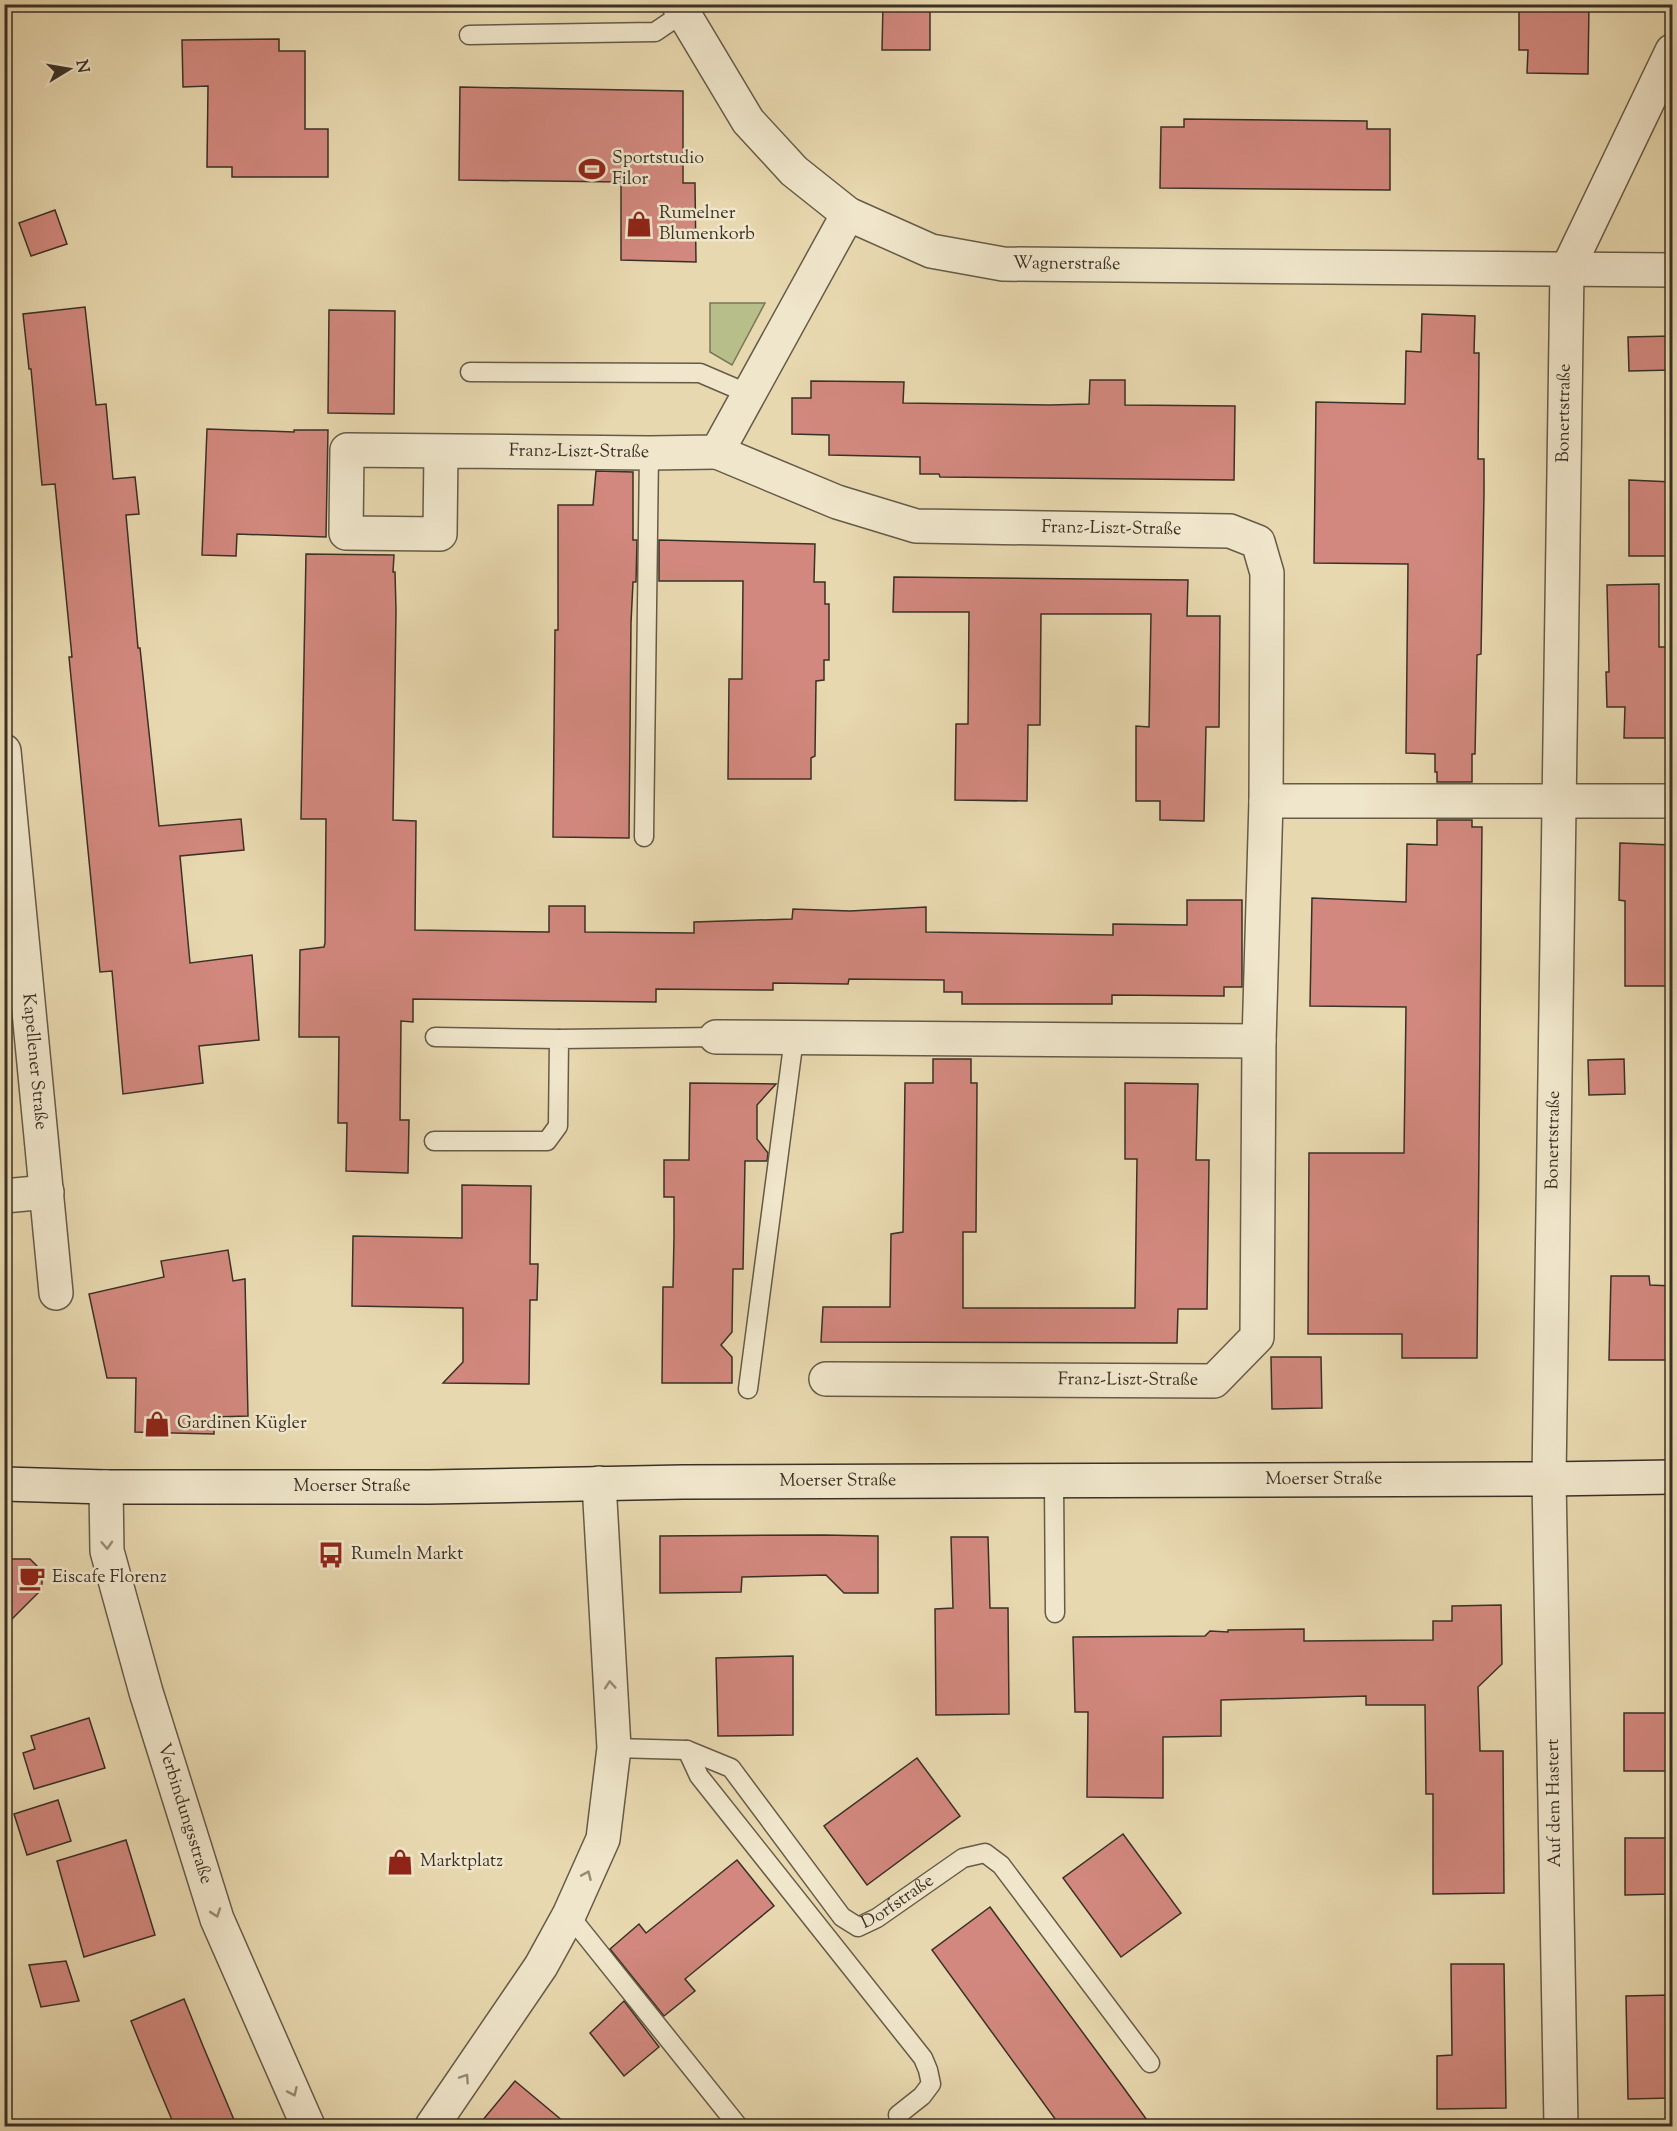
<svg xmlns="http://www.w3.org/2000/svg" width="1677" height="2131" font-family="'Sorts Mill Goudy',serif">
<rect width="100%" height="100%" fill="#e8d8af"/>
<filter id="stains"><feTurbulence type="fractalNoise" baseFrequency=".00333" numOctaves="4"/><feColorMatrix values="0 0 0 0 .2 0 0 0 0 .09 0 0 0 0 .02 0 0 0 .5 -.17"/></filter>
<radialGradient id="worn" r=".72"><stop offset=".6" stop-color="#630" stop-opacity="0"/><stop offset="1" stop-color="#630" stop-opacity=".3"/></radialGradient>
<!-- green -->
<polygon fill="#b7be8a" stroke="#787858" stroke-width="1.5" points="710,303 765,303 732,365 710,352"/>
<!-- building -->
<g fill="#d2887e" stroke="#3a3126" stroke-width="1.5">
<polygon points="883,4 930,4 930,50 882,50"/>
<polygon points="1519,4 1589,4 1588,74 1527,73 1528,50 1519,50"/>
<polygon points="279,39 279,51 305,51 305,129 328,129 328,177 232,177 232,167 207,167 208,86 183,87 182,40"/>
<polygon points="460,87 683,91 683,183 695,183 696,262 621,260 621,182 459,180"/>
<polygon points="1184,119 1367,121 1367,129 1390,129 1390,190 1160,188 1161,127 1184,127"/>
<polygon points="55,210 67,244 31,256 19,223"/>
<polygon points="85,307 96,405 106,404 113,479 135,477 139,514 126,515 138,648 140,648 159,826 241,819 244,850 180,856 190,963 252,955 259,1040 199,1046 203,1083 123,1094 112,971 100,972 69,657 72,657 55,484 42,485 31,369 29,369 23,314"/>
<polygon points="329,310 395,311 394,414 328,413"/>
<polygon points="1422,314 1475,316 1474,353 1479,353 1478,459 1484,459 1484,494 1481,654 1477,655 1475,754 1472,754 1472,782 1437,782 1437,772 1435,772 1435,754 1406,753 1408,564 1314,563 1316,402 1405,404 1406,351 1421,352"/>
<polygon points="1672,336 1672,370 1629,371 1628,337"/>
<polygon points="1090,380 1125,380 1125,405 1235,406 1234,480 940,477 939,474 920,474 920,457 829,455 829,435 792,434 792,398 811,398 811,381 904,382 903,403 1050,405 1089,404"/>
<polygon points="207,429 294,432 294,430 328,430 326,537 237,534 236,556 202,555"/>
<polygon points="596,471 633,472 633,540 637,540 636,582 633,582 631,623 629,838 553,837 555,630 558,630 558,505 593,505"/>
<polygon points="1629,480 1672,482 1672,556 1629,556"/>
<polygon points="659,540 815,544 814,582 825,582 825,604 829,604 829,660 824,660 824,680 816,681 815,756 811,758 811,779 728,779 729,679 742,679 743,581 659,581"/>
<polygon points="306,554 394,555 393,572 395,572 396,610 393,820 416,821 415,930 549,932 549,906 585,906 585,932 694,933 694,922 792,919 793,909 850,911 926,907 926,932 1113,935 1113,924 1187,925 1187,900 1242,900 1242,987 1224,987 1224,996 1112,995 1112,1004 962,1004 962,992 944,992 944,980 849,979 848,984 773,983 773,990 656,989 656,1002 413,999 413,1022 401,1021 400,1120 409,1120 408,1173 346,1171 347,1123 338,1123 339,1037 299,1037 300,950 324,947 325,943 326,819 301,819"/>
<polygon points="894,577 1188,580 1187,616 1220,616 1219,727 1206,727 1204,821 1160,820 1160,801 1136,801 1136,726 1149,727 1151,614 1041,614 1040,725 1028,725 1027,801 955,800 956,724 968,724 969,612 893,612"/>
<polygon points="1659,584 1659,647 1672,647 1672,738 1624,738 1625,707 1607,707 1606,672 1609,672 1607,585"/>
<polygon points="1437,820 1472,820 1472,827 1482,827 1477,1358 1402,1358 1402,1334 1308,1334 1309,1153 1404,1153 1406,1007 1310,1006 1312,898 1406,902 1407,844 1437,845"/>
<polygon points="1620,843 1672,845 1672,986 1625,986 1625,901 1619,900"/>
<polygon points="933,1059 971,1059 971,1083 977,1083 976,1232 963,1232 963,1308 1135,1308 1137,1159 1125,1159 1125,1083 1198,1084 1196,1160 1209,1160 1207,1309 1178,1309 1177,1343 821,1342 823,1307 890,1307 891,1234 903,1232 905,1083 933,1083"/>
<polygon points="1624,1059 1625,1094 1589,1095 1588,1060"/>
<polygon points="690,1083 776,1084 757,1105 757,1139 768,1153 767,1161 745,1161 743,1269 733,1269 732,1332 721,1345 732,1357 732,1383 662,1383 663,1287 673,1287 674,1236 674,1197 664,1197 664,1160 689,1160"/>
<polygon points="462,1185 531,1186 530,1264 538,1264 537,1300 530,1300 529,1384 443,1383 463,1362 463,1308 352,1306 353,1236 462,1238"/>
<polygon points="228,1250 233,1281 245,1279 248,1416 214,1417 214,1434 135,1432 136,1378 107,1378 89,1294 164,1277 161,1261"/>
<polygon points="1611,1276 1649,1276 1650,1285 1672,1286 1672,1360 1609,1360"/>
<polygon points="1271,1357 1321,1357 1322,1408 1272,1409"/>
<polygon points="823,1535 878,1536 878,1593 844,1593 826,1575 742,1577 741,1592 660,1593 660,1536"/>
<polygon points="951,1537 988,1537 990,1608 1008,1608 1009,1714 936,1715 935,1609 953,1608"/>
<polygon points="4,1559 30,1559 42,1571 42,1589 4,1627"/>
<polygon points="1501,1605 1502,1664 1478,1687 1480,1751 1503,1751 1504,1893 1433,1894 1433,1794 1426,1794 1425,1705 1366,1705 1366,1696 1221,1700 1221,1736 1163,1737 1163,1798 1087,1797 1088,1712 1075,1712 1073,1637 1205,1636 1210,1631 1228,1632 1228,1630 1304,1629 1304,1641 1433,1640 1433,1621 1452,1621 1452,1606"/>
<polygon points="793,1656 793,1735 718,1736 716,1658"/>
<rect x="1624" y="1713" width="48" height="58"/>
<polygon points="89,1718 105,1768 34,1789 23,1753 35,1749 31,1736"/>
<polygon points="917,1758 960,1816 867,1885 824,1826"/>
<polygon points="58,1800 71,1841 27,1855 14,1814"/>
<polygon points="1123,1834 1181,1913 1121,1957 1063,1878"/>
<polygon points="1625,1838 1672,1838 1672,1894 1625,1895"/>
<polygon points="126,1840 155,1935 84,1957 57,1861"/>
<polygon points="737,1860 774,1906 685,1979 695,1991 664,2016 610,1949 639,1924 646,1933"/>
<polygon points="990,1907 1123,2087 1152,2127 1061,2127 932,1950"/>
<polygon points="66,1961 79,2001 41,2007 29,1965"/>
<polygon points="1451,1964 1504,1964 1506,2108 1437,2109 1437,2056 1452,2055"/>
<polygon points="1672,1995 1672,2098 1628,2099 1626,1996"/>
<polygon points="184,1999 203,2046 237,2127 175,2127 150,2068 131,2021"/>
<polygon points="624,2001 659,2047 624,2076 590,2033"/>
<polygon points="515,2081 570,2127 477,2127"/>
</g>
<g fill="none" stroke-linecap="round" stroke-linejoin="round">
<!-- service casing -->
<g stroke="#665b48" stroke-width="21">
<g id="service">
<polyline points="469,35 655,32 683,13"/>
<polyline points="470,372 700,373 749,394"/>
<polyline points="644,837 649,453"/>
<polyline points="435,1037 559,1039"/>
<polyline points="434,1141 547,1141 558,1126 559,1039 716,1037"/>
<polyline points="748,1389 794,1038"/>
<polyline points="1054,1481 1055,1613"/>
<path id="s1" d="M 614,1748 L 687,1750 L 731,1768 L 842,1917 L 858,1927 L 877,1918 L 963,1858 L 985,1853 L 1001,1865 L 1150,2063"/>
<polyline points="687,1750 699,1776 923,2058 928,2070 931,2084 922,2096 898,2115"/>
<polyline points="569,1915 738,2126"/>
</g>
</g>
<!-- minor casing -->
<g stroke="#665b48" stroke-width="36">
<g id="minor">
<path id="s2" d="M 678,4 L 748,121 L 794,171 L 848,214 L 931,251 L 1003,264 L 1672,270"/>
<path id="s3" d="M 441,451 L 440,534 L 346,533 L 347,450 L 649,453 L 717,452 L 848,214"/>
<path id="s4" d="M 717,452 L 837,502 L 916,526 L 1230,531 L 1258,542 L 1267,573 L 1266,801 L 1672,801"/>
<path id="s5" d="M 4,751 L 56,1293"/>
<polyline points="716,1037 1259,1041"/>
<polyline points="4,1196 47,1192"/>
<path id="s6" d="M 826,1379 L 1214,1381 L 1257,1337 L 1259,1041 L 1266,801"/>
<path id="s7" d="M 106,1487 L 107,1551 L 146,1692 L 198,1858 L 217,1919 L 308,2126"/>
<polyline points="432,2126 541,1966 569,1915 603,1839 614,1748 599,1483"/>
<path id="s8" d="M 1561,2126 L 1549,1479 L 1567,270 L 1672,51"/>
</g>
</g>
<!-- secondary casing -->
<g stroke="#3a3126" stroke-width="36">
<g id="secondary">
<path id="s9" d="M 4,1484 L 106,1487 L 429,1487 L 683,1482 L 1549,1479 L 1672,1477"/>
</g>
</g>
<!-- service -->
<use href="#service" stroke="#f0e6cb" stroke-width="18"/>
<!-- minor -->
<use href="#minor" stroke="#f0e6cb" stroke-width="33"/>
<!-- secondary -->
<use href="#secondary" stroke="#f0e6cb" stroke-width="33"/>
</g>
<!-- one-way arrows -->
<defs><path id="oneway-chevron" d="M-2-3.5L2.5 0L-2 3.5" fill="none" stroke-width="1.6" stroke-linecap="round" stroke-linejoin="round" transform="scale(1.5)"/></defs>
<g stroke="#958c78">
<use href="#oneway-chevron" transform="translate(107 1545) rotate(87)"/>
<use href="#oneway-chevron" transform="translate(610 1685) rotate(-94)"/>
<use href="#oneway-chevron" transform="translate(587 1875) rotate(-66)"/>
<use href="#oneway-chevron" transform="translate(216 1913) rotate(71)"/>
<use href="#oneway-chevron" transform="translate(465 2078) rotate(-56)"/>
<use href="#oneway-chevron" transform="translate(293 2092) rotate(66)"/>
</g>
<!-- icons -->
<defs>
<g id="stadium-bare" transform="scale(2.07)"><path d="M0-5a6.5 5 0 1 0 0 10a6.5 5 0 1 0 0-10ZM-3.5-1.8h7v3.6h-7Z" fill="#8f2418" stroke="#f0e6cb" stroke-width="2.5" paint-order="stroke"/></g>
<g id="shop-bare" transform="scale(2.07)"><path d="M-5-2.5h2.3a2.7 3.5 0 0 1 5.4 0H5L5.5 6h-11ZM-1.5-2.5h3a1.5 2.3 0 0 0-3 0Z" fill="#8f2418" stroke="#f0e6cb" stroke-width="2.5" paint-order="stroke"/></g>
<g id="bus-bare" transform="scale(2.07)"><path d="M-5-6H5V4H4V6H2V4H-2V6H-4V4H-5ZM-3.5-4V0h7V-4ZM-3.5 1.2v1.5H-2V1.2ZM2 1.2v1.5H3.5V1.2Z" fill="#8f2418" stroke="#f0e6cb" stroke-width="2.5" paint-order="stroke"/></g>
<g id="cafe-bare" transform="scale(2.07)"><path d="M-5.5-4.5H6V0H3Q3 3.5 0 3.5H-2.5Q-5.5 3.5-5.5 0ZM3-3.2v2h1.7v-2ZM-6 4.5H4V6H-6Z" fill="#8f2418" stroke="#f0e6cb" stroke-width="2.5" paint-order="stroke"/></g>
</defs>
<g fill-rule="evenodd">
<use href="#stadium-bare" x="592" y="169"/>
<use href="#shop-bare" x="639" y="224"/>
<use href="#shop-bare" x="157" y="1424"/>
<use href="#bus-bare" x="331" y="1555"/>
<use href="#cafe-bare" x="32" y="1578"/>
<use href="#shop-bare" x="400" y="1862"/>
</g>
<g text-anchor="middle" dominant-baseline="central" stroke-width="5" stroke-linejoin="round" paint-order="stroke">
<!-- poi labels -->
<g font-size="18" fill="#3a3126" stroke="#f0e6cb" text-anchor="start">
<text x="612" y="159">Sportstudio<tspan x="612" dy="21">Filor</tspan></text>
<text x="659" y="214">Rumelner<tspan x="659" dy="21">Blumenkorb</tspan></text>
<text x="177" y="1424">Gardinen Kügler</text>
<text x="351" y="1555">Rumeln Markt</text>
<text x="52" y="1578">Eiscafe Florenz</text>
<text x="420" y="1862">Marktplatz</text>
</g>
<!-- street labels -->
<g font-size="18" fill="#3a3126" stroke="#f0e6cb">
<text stroke="none"><textPath href="#s2" startOffset="501">Wagnerstraße</textPath></text>
<text stroke="none"><textPath href="#s8" startOffset="1713">Bonertstraße</textPath></text>
<text stroke="none"><textPath href="#s3" startOffset="492">Franz-Liszt-Straße</textPath></text>
<text stroke="none"><textPath href="#s4" startOffset="408">Franz-Liszt-Straße</textPath></text>
<text stroke="none"><textPath href="#s5" startOffset="312">Kapellener Straße</textPath></text>
<text stroke="none"><textPath href="#s8" startOffset="986">Bonertstraße</textPath></text>
<text stroke="none"><textPath href="#s6" startOffset="302">Franz-Liszt-Straße</textPath></text>
<text stroke="none"><textPath href="#s9" startOffset="1320">Moerser Straße</textPath></text>
<text stroke="none"><textPath href="#s9" startOffset="834">Moerser Straße</textPath></text>
<text stroke="none"><textPath href="#s9" startOffset="348">Moerser Straße</textPath></text>
<text transform="translate(1555 1803) rotate(-91)">Auf dem Hastert</text>
<text stroke="none"><textPath href="#s7" startOffset="338">Verbindungsstraße</textPath></text>
<text stroke="none"><textPath href="#s1" startOffset="372">Dorfstraße</textPath></text>
</g>
</g>
<!-- margin -->
<rect width="1677" height="2131" fill="none" stroke="#e8d8af" stroke-width="24"/>
<rect x="6" y="6" width="1665" height="2119" fill="none" stroke="#3a3126" stroke-width="3"/>
<rect x="12" y="12" width="1653" height="2107" fill="none" stroke="#3a3126" stroke-width="1.5"/>
<!-- north arrow -->
<g transform="translate(69 69) rotate(79)" stroke="#f0e6cb" stroke-width="4.5" paint-order="stroke">
<path d="M0-4.5L10 22L0 15L-10 22Z" fill="#3a3126"/>
<text y="-9" font-size="16" font-weight="bold" text-anchor="middle" fill="#3a3126">N</text>
</g>
<rect width="100%" height="100%" filter="url(#stains)"/>
<rect width="100%" height="100%" fill="url(#worn)"/>
</svg>
